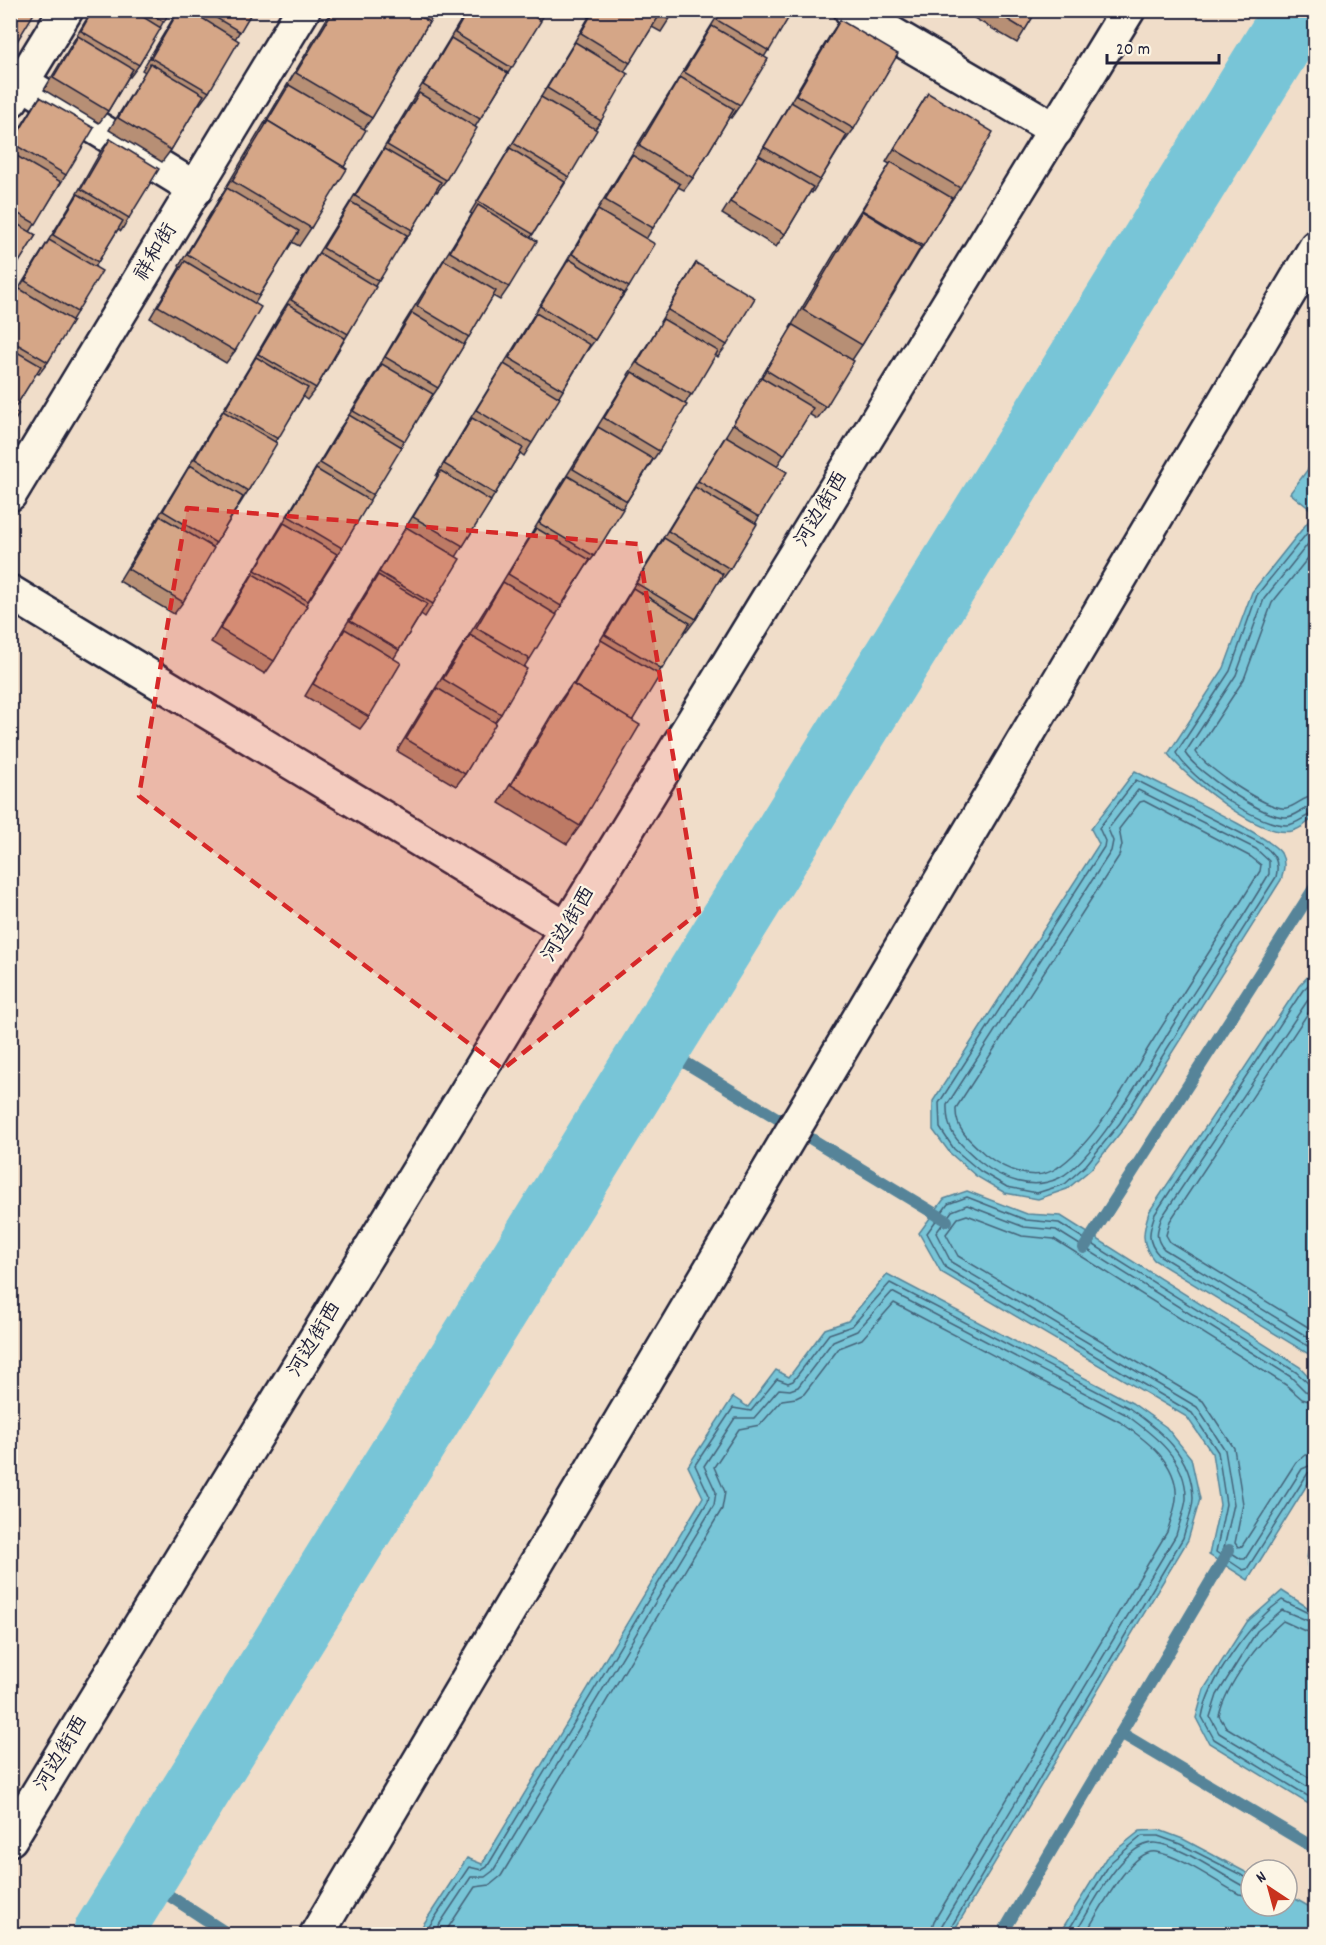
<svg xmlns="http://www.w3.org/2000/svg" width="1326" height="1945" font-family="Dekko,'LXGW WenKai TC',sans-serif">
<rect width="100%" height="100%" fill="#f0ddc9"/>
<filter id="ink" filterUnits="userSpaceOnUse"><feTurbulence type="fractalNoise" baseFrequency=".0167" numOctaves="2"/><feDisplacementMap in="SourceGraphic" scale="12" xChannelSelector="R" yChannelSelector="G"/><feConvolveMatrix kernelMatrix="1 2 1 2 8 2 1 2 1" color-interpolation-filters="sRGB"/></filter>
<g filter="url(#ink)">
<!-- water -->
<g fill="#78c5d7" stroke="#568499" stroke-width="1.5">
<path d="M 1315,465 L 1315,816 C 1309,822 1300,829 1292,831 C 1258,838 1187,778 1168,754 L 1224,668 L 1252,592 L 1315,513 L 1290,493 L 1308,469 Z"/>
<path d="M 1135,771 C 1160,785 1270,835 1281,853 C 1286,862 1284,871 1281,880 L 1125,1127 L 1091,1169 L 1067,1189 L 1038,1199 L 1005,1193 L 976,1176 L 950,1153 L 933,1130 L 933,1101 L 1099,844 L 1091,829 Z"/>
<path d="M 1315,969 L 1315,1358 L 1154,1260 C 1140,1243 1143,1231 1149,1212 L 1299,986 Z"/>
<polygon points="967,1191 1027,1214 1061,1216 1300,1367 1315,1383 1315,1472 1248,1580 1209,1555 1220,1505 1212,1453 1187,1417 941,1272 919,1233 944,1199"/>
<polygon points="887,1274 1132,1403 1166,1427 1191,1458 1200,1499 1188,1540 952,1934 417,1934 467,1858 482,1864 703,1497 688,1466 733,1397 748,1407 776,1370 789,1377 825,1329 848,1321"/>
<path d="M 1315,1532 L 1316,1584 L 1315,1584 C 1302,1567 1307,1550 1315,1532 Z"/>
<polygon points="1282,1591 1315,1612 1315,1808 1209,1743 1196,1718 1204,1689 1247,1622"/>
<polygon points="1159,1830 1183,1839 1251,1875 1251,1906 1287,1906 1287,1894 1315,1910 1315,1934 1059,1934 1106,1858 1140,1831"/>
</g>
<g fill="none" stroke-linecap="round" stroke-linejoin="round">
<!-- shore -->
<g stroke="#446379" stroke-width="1.5">
<path d="M 1316,522 L 1257,595 L 1230,671 L 1176,753 C 1191,779 1256,825 1286,825 C 1298,825 1305,814 1316,813"/>
<path d="M 1316,534 L 1264,599 L 1236,675 L 1185,753 C 1196,772 1264,818 1286,817 C 1297,817 1304,806 1316,805"/>
<path d="M 1316,548 L 1272,603 L 1244,679 L 1196,752 C 1204,767 1269,811 1286,808 C 1297,806 1303,796 1316,796"/>
<path d="M 1136,780 L 1260,843 C 1274,853 1280,860 1276,877 L 1120,1123 L 1086,1165 L 1065,1184 L 1037,1193 L 1007,1187 L 980,1171 L 954,1149 L 940,1128 L 939,1103 L 1104,847 L 1105,841 L 1099,828 Z"/>
<path d="M 1138,790 L 1256,849 L 1269,861 L 1269,874 C 1240,923 1208,970 1178,1017 C 1154,1055 1096,1160 1059,1178 C 1032,1191 1002,1180 979,1161 C 959,1143 946,1134 947,1105 L 1111,851 L 1113,841 L 1108,829 Z"/>
<path d="M 1144,801 L 1251,857 L 1261,865 L 1260,871 C 1224,929 1187,987 1150,1045 C 1127,1082 1094,1144 1057,1168 C 1035,1183 1005,1170 986,1155 C 970,1141 955,1130 956,1108 L 1119,856 L 1122,845 L 1119,829 L 1140,802 Z"/>
<path d="M 1316,978 L 1303,990 L 1155,1214 C 1149,1231 1146,1241 1159,1255 L 1316,1351"/>
<path d="M 1316,988 L 1162,1217 C 1157,1230 1154,1238 1164,1249 L 1316,1342"/>
<polyline points="1316,1001 1170,1221 1166,1235 1170,1242 1316,1332"/>
<polyline points="1316,1386 1310,1385 1296,1372 1059,1223 1026,1220 967,1197 948,1204 927,1233 946,1268 1192,1413 1218,1452 1226,1504 1216,1552 1243,1570 1247,1569 1308,1473 1316,1470"/>
<polyline points="1316,1394 1305,1391 1291,1377 1056,1230 1024,1227 967,1205 952,1211 936,1233 951,1262 1197,1407 1225,1450 1234,1504 1224,1548 1241,1559 1245,1559 1302,1469 1316,1463"/>
<polyline points="1316,1403 1302,1399 1286,1385 1054,1239 1022,1236 967,1215 958,1218 946,1234 958,1256 1203,1401 1234,1448 1243,1504 1235,1543 1238,1547 1242,1546 1296,1462 1305,1455 1316,1454"/>
<path d="M 1316,1617 L 1282,1600 C 1252,1621 1208,1680 1202,1717 L 1214,1739 L 1316,1801"/>
<polyline points="1316,1624 1282,1610 1257,1631 1217,1695 1210,1717 1219,1733 1316,1792"/>
<path d="M 1316,1633 L 1305,1631 L 1283,1621 C 1259,1641 1226,1685 1219,1716 L 1226,1727 L 1316,1782"/>
<path d="M 424,1934 L 469,1867 L 482,1870 L 487,1867 L 708,1501 L 709,1495 L 695,1465 L 733,1408 L 751,1411 L 777,1379 L 788,1383 L 793,1381 L 829,1334 L 852,1326 L 890,1283 L 1129,1408 C 1161,1431 1192,1455 1193,1498 C 1193,1510 1186,1526 1183,1538 L 947,1934"/>
<path d="M 433,1934 L 471,1877 L 485,1877 L 493,1871 L 714,1505 L 716,1492 L 704,1466 L 735,1418 L 754,1418 L 779,1389 L 790,1390 L 798,1387 L 833,1341 L 857,1331 L 892,1292 L 1125,1414 C 1154,1435 1187,1459 1186,1499 C 1185,1510 1179,1524 1176,1535 L 942,1925 L 940,1934"/>
<path d="M 444,1934 L 475,1887 L 490,1885 L 501,1876 L 722,1509 L 725,1492 L 714,1467 L 739,1429 L 760,1425 L 782,1400 L 796,1398 L 804,1394 L 839,1348 L 862,1339 L 894,1303 L 1120,1422 C 1146,1440 1179,1463 1176,1499 C 1175,1510 1170,1522 1167,1532 L 934,1921 L 930,1934"/>
<polyline points="1066,1934 1111,1862 1142,1836 1158,1836 1180,1844 1251,1880"/>
<path d="M 1075,1934 C 1090,1910 1123,1841 1155,1843 C 1180,1845 1220,1874 1243,1886 L 1251,1887"/>
<path d="M 1085,1934 C 1097,1916 1131,1848 1156,1852 C 1181,1856 1216,1882 1239,1894 L 1251,1896"/>
</g>
<!-- stream -->
<g stroke="#568499" stroke-width="12">
<polyline points="658,1046 947,1221"/>
<polyline points="1084,1248 1316,885"/>
<polyline points="1121,1733 1316,1849"/>
<polyline points="142,1878 228,1934"/>
<polyline points="1002,1934 1229,1550"/>
</g>
<!-- river -->
<polyline stroke="#78c5d7" stroke-width="68" points="107,1934 1299,10"/>
<!-- minor casing -->
<g stroke="#22223b" stroke-width="38">
<g id="minor">
<polyline points="851,10 1056,130"/>
<polyline points="10,75 196,189"/>
<polyline points="11,100 66,10"/>
<polyline points="10,494 303,10"/>
<polyline points="10,592 567,929"/>
<polyline points="10,1839 1128,10"/>
<polyline points="317,1934 1316,247"/>
</g>
</g>
<!-- minor -->
<use href="#minor" stroke="#fcf5e5" stroke-width="33"/>
</g>
<!-- wall -->
<g fill="#b78f74" stroke="#22223b" stroke-width="1.5">
<polygon points="92,10 170,10 139,65 130,77 129,76 108,111 99,123 44,90"/>
<polygon points="178,10 253,10 235,39 209,92 200,104 199,103 171,150 162,162 109,130 145,72 142,70"/>
<polygon points="332,10 437,10 423,32 372,118 364,129 311,228 299,246 292,242 255,303 235,351 226,363 150,318 180,267 179,266"/>
<polygon points="467,10 547,10 475,127 446,180 437,192 435,191 412,230 403,243 402,242 375,286 348,334 316,388 307,400 303,397 275,442 248,491 213,547 183,602 174,614 119,581 250,366 279,316 382,151"/>
<polygon points="593,10 675,10 661,32 652,27 624,72 601,121 595,129 569,177 531,237 509,287 500,300 493,296 438,388 429,401 401,446 342,548 306,605 274,661 265,674 211,642 340,428 349,415 377,370 403,325 472,214 470,213 572,46"/>
<polygon points="721,10 793,10 764,57 740,105 731,118 729,117 693,178 684,190 678,187 646,239 629,287 620,300 620,299 595,340 586,352 559,397 532,443 524,456 520,453 495,494 456,557 433,604 425,617 421,614 394,658 369,717 360,729 305,696 342,634 341,633 398,540 437,477 436,476 468,423 468,422 564,266 589,223"/>
<polygon points="969,10 1037,10 1017,43 967,14"/>
<polygon points="840,20 854,129 845,141 844,141 812,193 810,192 785,234 776,247 722,214 756,160 832,32"/>
<polygon points="928,93 960,188 951,201 951,200 862,345 852,360 826,407 817,419 809,414 777,466 759,517 730,569 721,581 719,580 696,619 687,631 685,630 658,674 632,721 580,826 567,844 499,803 559,702 572,684 573,685 598,644 791,329 790,328 849,229 890,164 886,162 920,106"/>
<polygon points="40,97 66,175 30,232 36,235 10,276 10,144 32,109"/>
<polygon points="110,139 129,218 121,231 118,229 95,267 77,312 72,320 48,362 39,374 36,373 13,411 10,428 10,303 72,202 101,151"/>
<polygon points="696,263 727,345 718,357 715,355 685,404 659,451 651,463 622,509 594,556 585,568 556,615 524,667 501,714 495,722 465,774 456,786 397,751 428,700 500,586 559,488 629,376 628,375 661,323 660,322 688,276"/>
</g>
<!-- building -->
<g fill="#d5a687" stroke="#22223b" stroke-width="1.5">
<polygon points="10,10 36,10 10,53"/>
<polygon points="93,10 132,10 161,28 139,65 81,31"/>
<polygon points="145,10 170,10 164,22"/>
<polygon points="179,10 189,10 239,41 209,92 151,58"/>
<polygon points="203,10 253,10 240,32"/>
<polygon points="334,10 410,10 429,22 372,118 296,73"/>
<polygon points="418,10 437,10 432,19"/>
<polygon points="468,10 524,10 541,21 512,68 455,33"/>
<polygon points="538,10 547,10 544,14"/>
<polygon points="594,10 649,10 659,16 630,63 581,33"/>
<polygon points="654,10 675,10 669,20"/>
<polygon points="722,10 793,10 769,51 717,20"/>
<polygon points="992,10 1037,10 1025,30"/>
<polygon points="840,20 898,54 854,129 796,95"/>
<polygon points="712,26 768,59 740,105 684,72"/>
<polygon points="78,36 133,69 108,111 53,78"/>
<polygon points="451,38 508,73 480,119 423,85"/>
<polygon points="575,42 628,74 601,121 547,88"/>
<polygon points="150,63 204,95 171,150 118,118"/>
<polygon points="680,77 734,109 693,178 639,146"/>
<polygon points="289,85 366,130 344,167 268,121 265,125"/>
<polygon points="419,93 477,128 446,180 387,145"/>
<polygon points="928,93 993,132 960,188 894,149"/>
<polygon points="40,97 94,128 66,175 12,143"/>
<polygon points="541,97 597,130 569,177 513,143"/>
<polygon points="791,102 847,135 820,180 764,147"/>
<polygon points="268,121 347,169 311,228 232,181"/>
<polygon points="110,139 159,169 129,218 81,189"/>
<polygon points="510,148 565,182 533,234 478,201"/>
<polygon points="384,149 441,182 412,230 355,196"/>
<polygon points="10,152 61,182 36,224 10,209"/>
<polygon points="632,155 680,184 653,228 605,200"/>
<polygon points="759,155 813,187 785,234 730,202"/>
<polygon points="891,162 952,198 923,246 862,210"/>
<polygon points="227,188 299,231 259,296 187,254"/>
<polygon points="78,194 123,221 98,262 53,235"/>
<polygon points="351,202 407,235 379,281 323,248"/>
<polygon points="478,205 537,241 509,287 450,252"/>
<polygon points="598,210 655,244 629,287 572,254"/>
<polygon points="862,211 921,247 862,345 803,310"/>
<polygon points="10,220 36,235 11,275 10,274"/>
<polygon points="49,240 102,271 77,312 25,281"/>
<polygon points="319,253 376,287 348,334 291,300"/>
<polygon points="569,259 624,293 595,340 540,306"/>
<polygon points="444,260 496,291 469,337 417,306"/>
<polygon points="185,261 261,307 235,351 158,306"/>
<polygon points="696,263 755,298 727,345 668,310"/>
<polygon points="20,289 73,321 48,362 10,340 10,305"/>
<polygon points="288,304 345,338 316,388 258,354"/>
<polygon points="412,313 464,345 438,388 385,357"/>
<polygon points="536,313 590,345 563,390 509,358"/>
<polygon points="663,319 718,351 692,395 637,363"/>
<polygon points="793,325 854,361 826,407 766,370"/>
<polygon points="10,348 41,366 16,406 10,403"/>
<polygon points="256,357 308,388 278,439 226,408"/>
<polygon points="382,364 433,394 405,441 353,411"/>
<polygon points="504,364 560,398 532,443 476,410"/>
<polygon points="632,372 687,405 659,451 604,418"/>
<polygon points="761,377 813,408 784,455 733,424"/>
<polygon points="10,409 19,414 10,428"/>
<polygon points="223,411 277,443 248,491 195,459"/>
<polygon points="349,415 402,447 373,495 320,463"/>
<polygon points="472,418 523,448 495,494 444,464"/>
<polygon points="598,427 653,459 627,501 573,469"/>
<polygon points="726,436 787,472 759,517 698,481"/>
<polygon points="190,465 243,497 216,543 163,511"/>
<polygon points="316,469 370,501 342,548 288,516"/>
<polygon points="441,471 491,501 463,546 413,517"/>
<polygon points="568,476 623,509 594,556 539,523"/>
<polygon points="695,487 757,524 730,569 668,531"/>
<polygon points="160,516 214,548 183,602 128,569"/>
<polygon points="284,523 337,554 308,601 255,570"/>
<polygon points="406,527 460,559 433,604 379,572"/>
<polygon points="536,528 590,560 561,606 508,574"/>
<polygon points="664,538 723,574 696,619 636,583"/>
<polygon points="253,574 307,606 274,661 220,629"/>
<polygon points="378,575 427,604 399,650 350,621"/>
<polygon points="503,582 557,615 530,659 476,628"/>
<polygon points="633,588 690,623 662,669 605,635"/>
<polygon points="345,629 401,663 369,717 313,684"/>
<polygon points="470,635 527,669 501,714 443,679"/>
<polygon points="601,640 660,675 632,721 574,685"/>
<polygon points="572,684 640,725 580,826 511,785"/>
<polygon points="437,688 496,723 465,774 406,739"/>
</g>
</g>
<!-- marked area -->
<path fill="#d62828" fill-opacity="0.2" stroke="#d62828" stroke-width="4.5" stroke-dasharray="12 8" stroke-linejoin="round" d="M 187,508 L 638,544 L 699,912 L 503,1069 L 139,796 Z"/>
<g text-anchor="middle" dominant-baseline="central" stroke-width="4.5" stroke-linejoin="round" paint-order="stroke">
<!-- street labels -->
<g font-size="21" fill="#22223b" stroke="#fcf5e5">
<text transform="translate(157 253) rotate(-59)">祥和街</text>
<text transform="translate(823 510) rotate(-59)">河边街西</text>
<text transform="translate(570 925) rotate(-59)">河边街西</text>
<text transform="translate(316 1340) rotate(-59)">河边街西</text>
<text transform="translate(63 1754) rotate(-59)">河边街西</text>
</g>
</g>
<!-- margin -->
<rect width="1326" height="1945" fill="none" stroke="#fcf5e5" stroke-width="36"/>
<rect x="18" y="18" width="1290" height="1909" fill="none" stroke="#22223b" stroke-width="2" filter="url(#ink)"/>
<!-- north arrow -->
<g transform="translate(1269 1888) rotate(324)"><circle r="28" fill="#fcf5e5" stroke="#a5a1a1" stroke-width="1.5"/>
<path d="M0-4.5L10 22L0 15L-10 22Z" fill="#c8321e"/>
<text y="-9" font-size="16" font-weight="bold" text-anchor="middle" fill="#22223b">N</text>
</g>
<!-- scale -->
<path d="M1107 54v9h112v-9" fill="none" stroke="#22223b" stroke-width="3"/>
<text x="1116" y="54" font-size="18" fill="#22223b" stroke="#fcf5e5" stroke-width="4.5" paint-order="stroke">20 m</text>
</svg>
